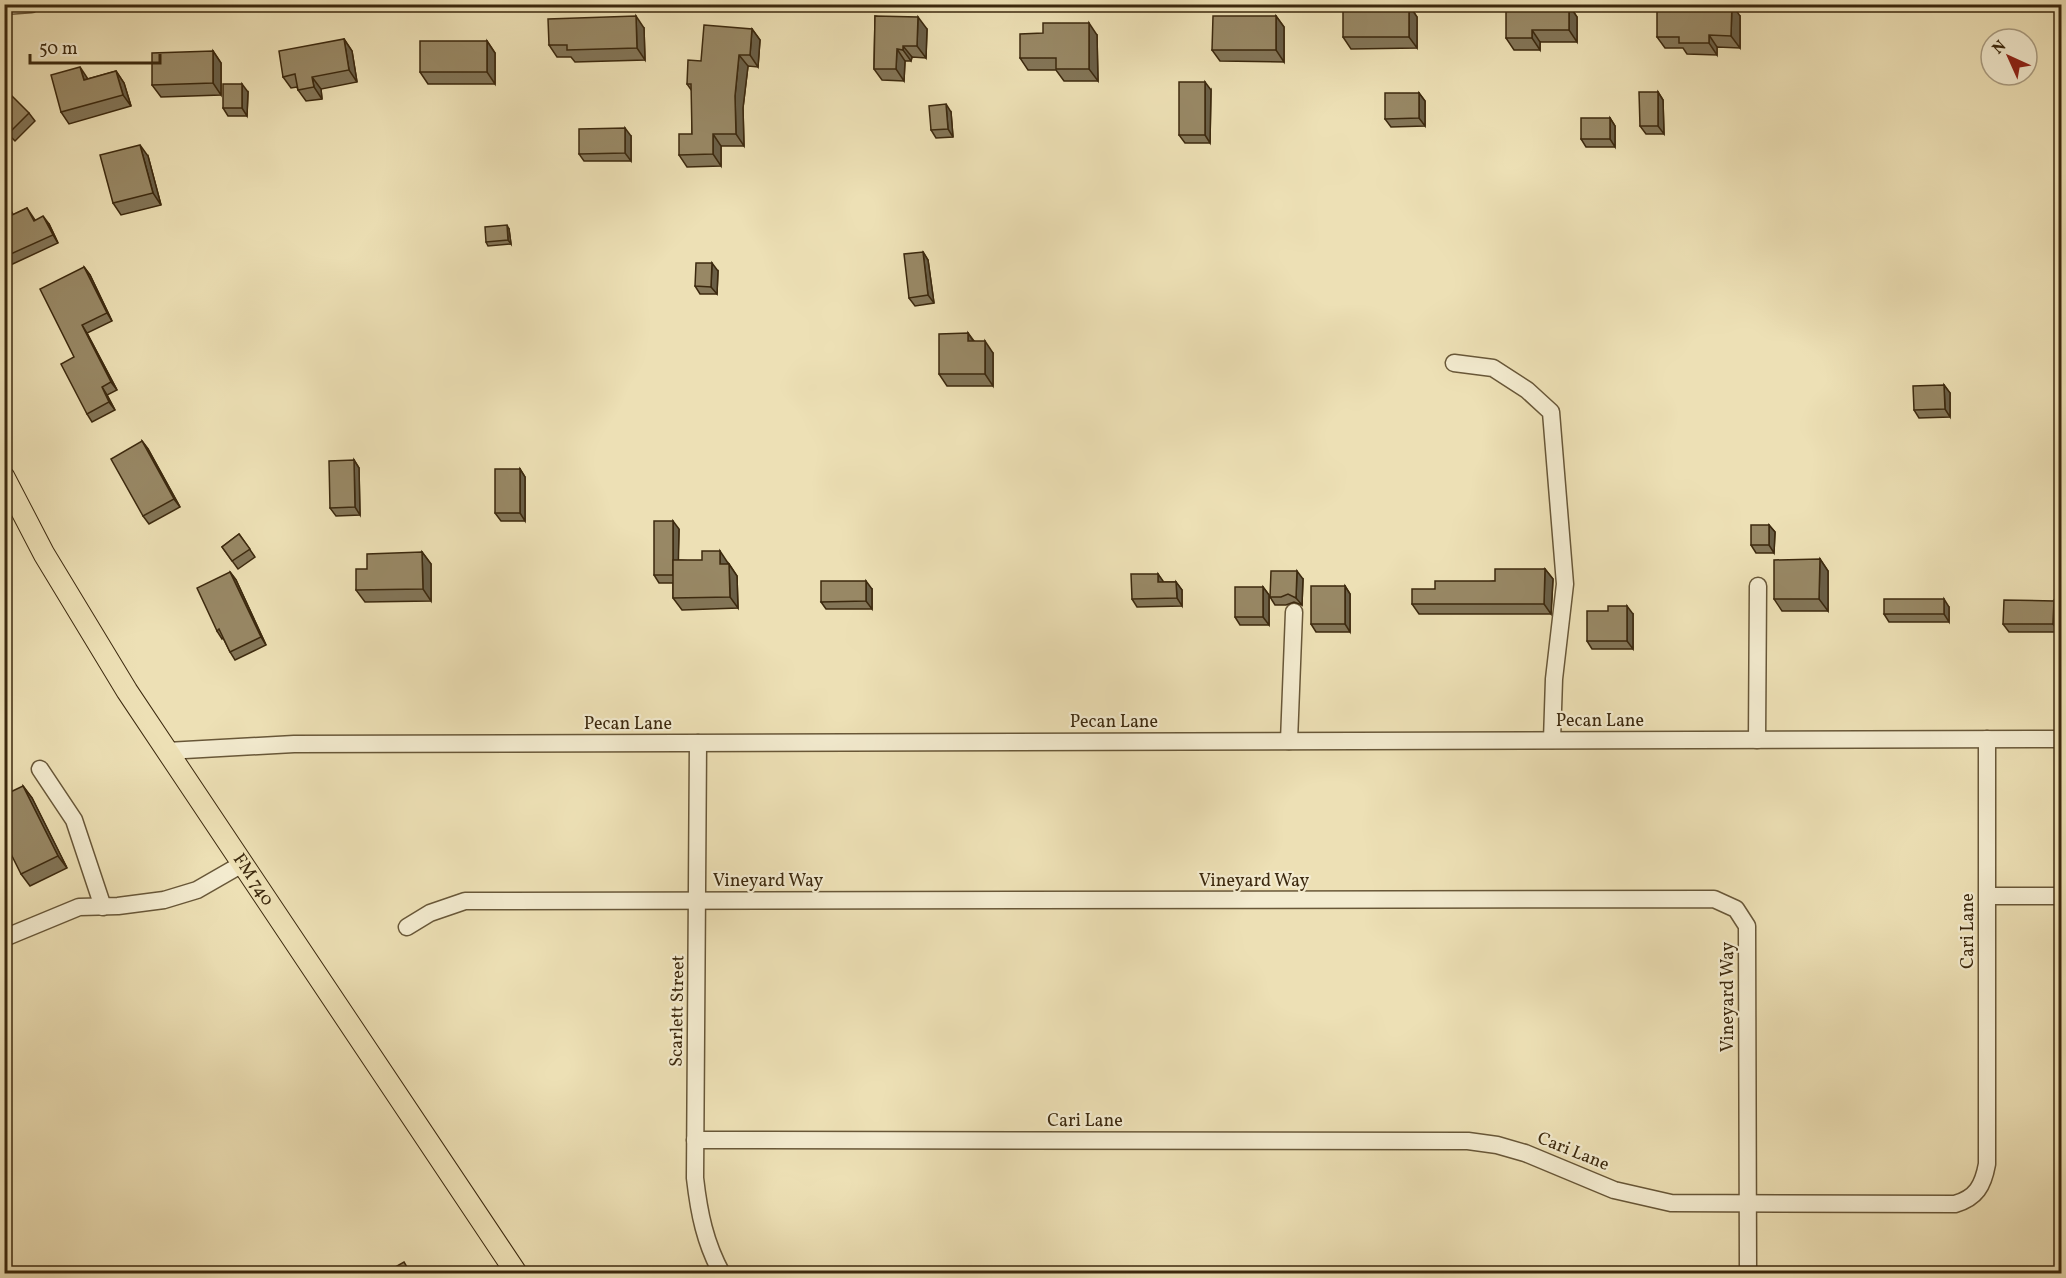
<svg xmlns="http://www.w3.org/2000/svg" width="2066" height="1278" font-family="Vollkorn,serif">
<rect width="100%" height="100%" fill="#ede0b5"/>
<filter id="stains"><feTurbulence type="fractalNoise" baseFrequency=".00333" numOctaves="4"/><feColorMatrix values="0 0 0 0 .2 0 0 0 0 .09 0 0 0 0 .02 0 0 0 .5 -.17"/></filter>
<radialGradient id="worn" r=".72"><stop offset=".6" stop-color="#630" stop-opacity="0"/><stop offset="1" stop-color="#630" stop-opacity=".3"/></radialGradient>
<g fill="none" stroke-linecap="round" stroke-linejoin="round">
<!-- minor casing -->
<g stroke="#685738" stroke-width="19">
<g id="minor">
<polyline points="4,6 31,4"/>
<polyline points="1454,363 1493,368 1527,390 1551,412 1565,584 1554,679 1552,740"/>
<polyline points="1757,740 1758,586"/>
<polyline points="1289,741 1294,612"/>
<path d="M 698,743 L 695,1178 C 699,1213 705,1243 722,1274"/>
<polyline points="167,751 294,744 2062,739"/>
<polyline points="40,769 74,820 103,907"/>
<polyline points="1988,896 2062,896"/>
<polyline points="407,927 430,913 465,901 1714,899 1736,909 1747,926 1748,1274"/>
<polyline points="4,938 79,907 118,906 164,900 197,890 244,863"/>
<path d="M 695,1140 L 1468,1141 L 1497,1145 L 1525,1153 L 1614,1190 L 1671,1203 L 1955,1204 C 1976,1198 1983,1186 1987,1164 L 1987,739"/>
</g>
</g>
<!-- major casing -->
<g stroke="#3c290e" stroke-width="23">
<g id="major">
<path id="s1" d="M 4,477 L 44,554 L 127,691 L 517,1274"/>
</g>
</g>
<!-- minor -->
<use href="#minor" stroke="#f3ebcf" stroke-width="16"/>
<!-- major -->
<use href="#major" stroke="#ede0b5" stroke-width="21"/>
</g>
<!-- wall -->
<g fill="#837557" stroke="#3c290e" stroke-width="1.5">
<polygon points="1409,5 1417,17 1417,48 1351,49 1343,37"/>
<polygon points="1569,5 1577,17 1577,42 1540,42 1540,50 1514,50 1506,38"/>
<polygon points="875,16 927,29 926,58 912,57 911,61 905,61 904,81 882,80 874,69"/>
<polygon points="1276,16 1284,27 1284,62 1220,61 1212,50"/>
<polygon points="1740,16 1740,48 1717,47 1717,55 1687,54 1683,48 1665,48 1657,37"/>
<polygon points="644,28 645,60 575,62 571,57 557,57 549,45"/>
<polygon points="752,29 760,40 758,67 748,66 743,108 744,146 721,146 721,166 687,167 679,155 692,134 692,91 687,84 701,61"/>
<polygon points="1097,35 1098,81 1064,81 1056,70 1028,70 1020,58"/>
<polygon points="344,39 352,51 357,82 321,89 322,99 306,101 298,90 297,87 291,88 283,77"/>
<polygon points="487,41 495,53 495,84 428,84 420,72"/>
<polygon points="213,51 221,63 221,95 161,97 152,85"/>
<polygon points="116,71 124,83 131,106 69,124 61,112 88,79"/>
<polygon points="1211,90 1210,143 1185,143 1179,135"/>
<polygon points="248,92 247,116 228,116 223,108"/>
<polygon points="1658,92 1663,100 1664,134 1646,134 1640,126"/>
<polygon points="1419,93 1425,101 1425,126 1391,127 1385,119"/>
<polygon points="4,103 29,113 35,121 15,141 4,130"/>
<polygon points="951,112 953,137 936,138 931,130"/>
<polygon points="1610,118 1615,126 1615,147 1586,147 1581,139"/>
<polygon points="631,136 631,161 584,161 579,154"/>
<polygon points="148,156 161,205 121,215 113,203"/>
<polygon points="4,196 13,215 27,208 35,220 49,224 58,243 4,268"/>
<polygon points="509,229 511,244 488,246 486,242"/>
<polygon points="923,252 928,260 934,303 915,306 909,298"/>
<polygon points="84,267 90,275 112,321 87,333 117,390 107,395 115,410 92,422 87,414 74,357"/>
<polygon points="718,271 717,294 700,294 695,286"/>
<polygon points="968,333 974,341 993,353 993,386 947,386 939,374"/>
<polygon points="1944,385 1950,393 1950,417 1919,418 1914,410"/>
<polygon points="142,441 148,449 180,507 149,524 143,516"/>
<polygon points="354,460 359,468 360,515 336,516 330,508"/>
<polygon points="520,469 525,477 525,521 501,521 495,513"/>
<polygon points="1769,525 1775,532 1774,553 1756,553 1751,545"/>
<polygon points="679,529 678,560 729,564 737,576 738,608 682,610 673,598 673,583 659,583 654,575"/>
<polygon points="239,534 255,557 238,569 222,547"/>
<polygon points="422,552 431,564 431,601 365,602 356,590 367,569"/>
<polygon points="1820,559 1828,571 1828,611 1782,611 1774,599"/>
<polygon points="1545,569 1553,579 1551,614 1419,614 1412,604 1435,589 1495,581"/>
<polygon points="230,572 236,580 266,645 235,660 230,652 223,638 222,639 217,631"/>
<polygon points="1158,574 1163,582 1176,582 1182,590 1182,606 1137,607 1132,599"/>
<polygon points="1303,579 1302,605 1294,602 1286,605 1275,605 1270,597"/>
<polygon points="1345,586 1350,594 1350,632 1316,632 1311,624"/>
<polygon points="1263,587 1269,595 1269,625 1240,625 1235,617"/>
<polygon points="872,589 872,609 826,609 821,602"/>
<polygon points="2054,601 2059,608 2059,632 2009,632 2003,624"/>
<polygon points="1949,607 1949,622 1889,622 1884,614"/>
<polygon points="1633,614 1633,649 1592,649 1587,641"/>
<polygon points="23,786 32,798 67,868 30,886 21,874"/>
</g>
<!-- shaded-wall -->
<g fill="#6a5f47" stroke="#3c290e" stroke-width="1.5">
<polygon points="1732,4 1740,16 1740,48 1731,36"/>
<polygon points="1409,5 1417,17 1417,48 1409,37"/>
<polygon points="1569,5 1577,17 1577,42 1569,30"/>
<polygon points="636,16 644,28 645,60 637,48"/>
<polygon points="1276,16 1284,27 1284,62 1276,50"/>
<polygon points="918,17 927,29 926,58 917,46"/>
<polygon points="1089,23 1097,35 1098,81 1089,69"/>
<polygon points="752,29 760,40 758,67 750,55"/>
<polygon points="1532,30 1540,42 1540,50 1532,38"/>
<polygon points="1709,35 1717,47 1717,55 1709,43"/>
<polygon points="344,39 352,51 357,82 349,70"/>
<polygon points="487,41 495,53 495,84 487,72"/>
<polygon points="903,46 912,57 911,61 903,50"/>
<polygon points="897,49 905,61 904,81 896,69"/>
<polygon points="213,51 221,63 221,95 213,83"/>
<polygon points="739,55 748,66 743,108 744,146 736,134 735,96"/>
<polygon points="80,67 88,79 84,80"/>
<polygon points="116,71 124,83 131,106 123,95"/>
<polygon points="312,77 321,89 322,99 314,87"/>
<polygon points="1205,82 1211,90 1210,143 1205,135"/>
<polygon points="242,84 248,92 247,116 242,108"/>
<polygon points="1658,92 1663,100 1664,134 1658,126"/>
<polygon points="1419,93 1425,101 1425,126 1419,118"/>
<polygon points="946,104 951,112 953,137 948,129"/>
<polygon points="1610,118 1615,126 1615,147 1610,139"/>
<polygon points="625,128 631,136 631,161 625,153"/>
<polygon points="713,134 721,146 721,166 713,154"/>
<polygon points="140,145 148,156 161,205 153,193"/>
<polygon points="4,196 17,223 12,215 4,200"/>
<polygon points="43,216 49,224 58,243 53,235"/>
<polygon points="507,225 509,229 511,244 508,240"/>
<polygon points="923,252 928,260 934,303 928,295"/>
<polygon points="712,263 718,271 717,294 711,287"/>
<polygon points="84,267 90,275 112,321 107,313"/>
<polygon points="82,325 87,333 117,390 111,382"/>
<polygon points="968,333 976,345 968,341"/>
<polygon points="985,341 993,353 993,386 985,374"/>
<polygon points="1944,385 1950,393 1950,417 1945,409"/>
<polygon points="102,387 107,395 115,410 109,402"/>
<polygon points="142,441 148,449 180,507 174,499"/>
<polygon points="354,460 359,468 360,515 355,507"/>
<polygon points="520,469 525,477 525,521 520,513"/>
<polygon points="673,521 679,529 678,583 673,575"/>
<polygon points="1769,525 1775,532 1774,553 1769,545"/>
<polygon points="720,551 728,563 729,576 720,564"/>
<polygon points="422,552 431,564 431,601 423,589"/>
<polygon points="1820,559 1828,571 1828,611 1819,599"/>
<polygon points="729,564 737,576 738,608 730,597"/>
<polygon points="1545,569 1553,579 1551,614 1544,604"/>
<polygon points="1297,571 1303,579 1302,605 1296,598"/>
<polygon points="230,572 236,580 266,645 261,637"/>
<polygon points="1158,574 1163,581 1163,590 1158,582"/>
<polygon points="866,581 872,589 872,609 866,601"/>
<polygon points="1176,582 1182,590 1182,606 1177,598"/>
<polygon points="1345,586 1350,594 1350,632 1345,624"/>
<polygon points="1263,587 1269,595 1269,625 1263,617"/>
<polygon points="1944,599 1949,607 1949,622 1944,614"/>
<polygon points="2054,601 2059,608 2059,632 2053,624"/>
<polygon points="1627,606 1633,614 1633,649 1627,641"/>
<polygon points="23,786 32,798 67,868 58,856"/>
</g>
<!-- building -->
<g fill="#988865" stroke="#3c290e" stroke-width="1.5">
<polygon points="1657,4 1732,4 1731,36 1709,35 1709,43 1679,43 1679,37 1657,37"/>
<polygon points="1409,5 1409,37 1343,37 1343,6"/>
<polygon points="1506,5 1569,5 1569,30 1532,30 1532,38 1506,38"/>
<polygon points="636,16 637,48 567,50 567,45 549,45 548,19"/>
<polygon points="875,16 918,17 917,46 903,46 903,50 897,49 896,69 874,69"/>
<polygon points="1213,16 1276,16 1276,50 1212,50"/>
<polygon points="1043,23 1089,23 1089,69 1056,69 1056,58 1020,58 1020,34 1043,33"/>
<polygon points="704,25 752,29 750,55 739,55 735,96 736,134 713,134 713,154 679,155 679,134 692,134 691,84 687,84 688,60 701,61"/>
<polygon points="344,39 349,70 312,77 314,87 298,90 295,74 283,77 279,51"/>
<rect x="420" y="41" width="67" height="31"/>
<polygon points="213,51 213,83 152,85 152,53"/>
<polygon points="80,67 84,80 116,71 123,95 61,112 51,75"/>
<rect x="1179" y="82" width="26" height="53"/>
<rect x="223" y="84" width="19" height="24"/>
<polygon points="1639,92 1658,92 1658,126 1640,126"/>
<polygon points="1385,93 1419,93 1419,118 1385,119"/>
<polygon points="12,96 29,113 9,133 4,128 4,103"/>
<polygon points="946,104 948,129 931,130 929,106"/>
<rect x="1581" y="118" width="29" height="21"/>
<polygon points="625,128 625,153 579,154 579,129"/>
<polygon points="140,145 153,193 113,203 100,155"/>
<polygon points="4,200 12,215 27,208 34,221 43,216 53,235 4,257"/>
<polygon points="507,225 508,240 486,242 485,227"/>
<polygon points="923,252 928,295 909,298 904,254"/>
<polygon points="696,263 712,263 711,287 695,286"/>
<polygon points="84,267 107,313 82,325 111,382 102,387 109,402 87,414 61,364 74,357 40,289"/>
<polygon points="968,333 968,341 985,341 985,374 939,374 939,334"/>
<polygon points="1944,385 1945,409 1914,410 1913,386"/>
<polygon points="142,441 174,499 143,516 111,459"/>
<polygon points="354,460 355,507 330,508 329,461"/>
<rect x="495" y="469" width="25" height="44"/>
<rect x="654" y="521" width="19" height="54"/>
<rect x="1751" y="525" width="18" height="20"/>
<polygon points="239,534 250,549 232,561 222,547"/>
<polygon points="702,551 720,551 720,564 729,564 730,597 673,598 673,560 702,560"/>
<polygon points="422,552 423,589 356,590 356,569 367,569 367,554"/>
<polygon points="1820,559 1819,599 1774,599 1774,560"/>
<polygon points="1495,569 1545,569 1544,604 1412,604 1412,589 1435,589 1435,581 1495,581"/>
<polygon points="1271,571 1297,571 1296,598 1288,594 1281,597 1270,597"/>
<polygon points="230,572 261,637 230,652 219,629 217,631 197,588"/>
<polygon points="1131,574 1158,574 1158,582 1176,582 1177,598 1132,599"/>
<polygon points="821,581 866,581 866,601 821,602"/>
<rect x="1311" y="586" width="34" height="38"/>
<rect x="1235" y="587" width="28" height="30"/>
<rect x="1884" y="599" width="60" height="15"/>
<polygon points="2004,600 2054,601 2053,624 2003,624"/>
<polygon points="1608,606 1627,606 1627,641 1587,641 1587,611 1608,611"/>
<polygon points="23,786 58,856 21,874 4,840 4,795"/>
<polygon points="404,1262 411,1274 383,1274"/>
</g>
<g text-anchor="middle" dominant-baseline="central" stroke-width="4.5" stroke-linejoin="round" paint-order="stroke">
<!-- street labels -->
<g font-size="18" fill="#3c290e" stroke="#f3ebcf">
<text x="1600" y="721">Pecan Lane</text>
<text x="1114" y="722">Pecan Lane</text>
<text x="628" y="724">Pecan Lane</text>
<text stroke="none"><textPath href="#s1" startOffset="474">FM 740</textPath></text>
<text x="768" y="881">Vineyard Way</text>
<text x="1254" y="881">Vineyard Way</text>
<text transform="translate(1968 931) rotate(-90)">Cari Lane</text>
<text transform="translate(1728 997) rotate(-90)">Vineyard Way</text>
<text transform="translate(678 1011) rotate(-89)">Scarlett Street</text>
<text x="1085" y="1121">Cari Lane</text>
<text transform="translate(1573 1152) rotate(22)">Cari Lane</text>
</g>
</g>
<!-- margin -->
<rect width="2066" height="1278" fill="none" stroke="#ede0b5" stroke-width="24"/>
<rect x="6" y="6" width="2054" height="1266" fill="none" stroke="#3c290e" stroke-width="3"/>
<rect x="12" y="12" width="2042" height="1254" fill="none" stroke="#3c290e" stroke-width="1.5"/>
<!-- north arrow -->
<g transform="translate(2009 57) rotate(315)"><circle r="28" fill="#f3ebcf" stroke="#aa9d82" stroke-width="1.5"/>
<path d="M0-4.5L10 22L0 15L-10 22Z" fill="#8f2418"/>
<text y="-9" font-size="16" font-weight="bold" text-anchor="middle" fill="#3c290e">N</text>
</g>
<!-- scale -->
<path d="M30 54v9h130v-9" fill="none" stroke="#3c290e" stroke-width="3"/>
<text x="39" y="54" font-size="18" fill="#3c290e" stroke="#f3ebcf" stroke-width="4.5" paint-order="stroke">50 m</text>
<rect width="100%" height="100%" filter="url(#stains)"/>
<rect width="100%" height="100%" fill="url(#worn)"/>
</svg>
